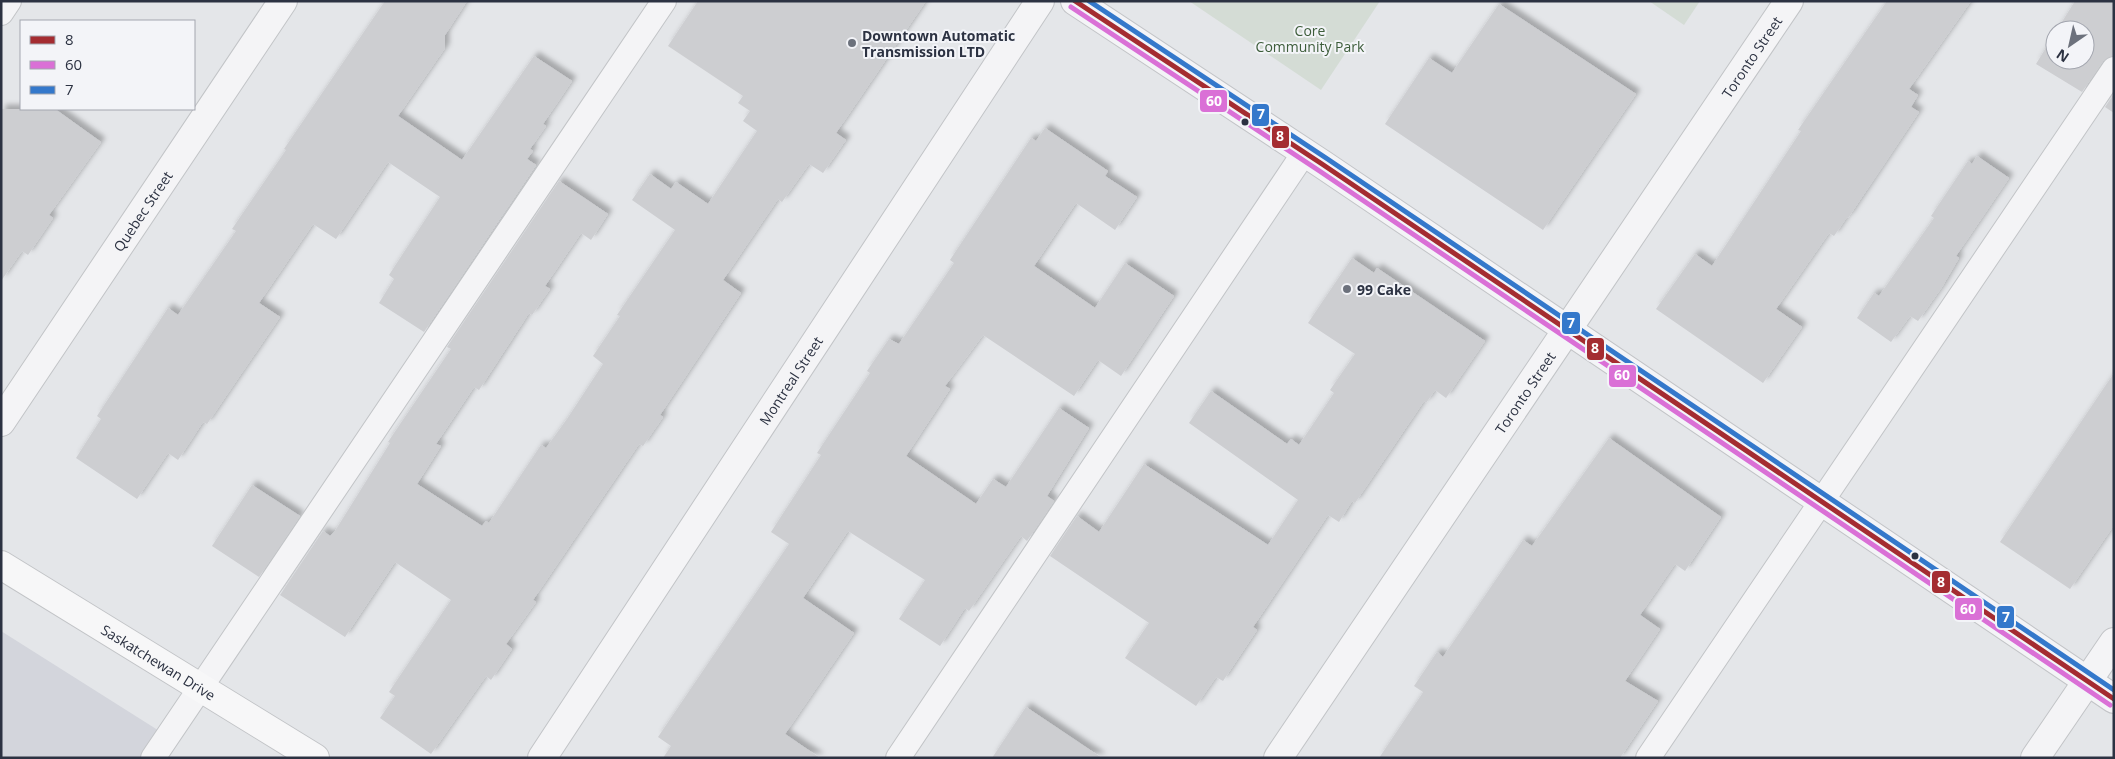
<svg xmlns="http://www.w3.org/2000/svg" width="2115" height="759" font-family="'Open Sans',sans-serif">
<defs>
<filter id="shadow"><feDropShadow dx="4.5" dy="-4.5" stdDeviation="2.5" flood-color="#0004"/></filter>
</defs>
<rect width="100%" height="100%" fill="#e4e6e9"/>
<!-- built -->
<polygon fill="#d3d5dc" points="1,631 172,739 160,758 1,758"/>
<!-- green -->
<g fill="#d4dcd5">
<polygon points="1189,1 1380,1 1321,90"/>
<polygon points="1649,1 1700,1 1684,25"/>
</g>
<!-- building -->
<g fill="#cdced1" filter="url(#shadow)">
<polygon points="385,1 467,1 445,35 445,48 398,116 462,160 534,56 572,81 543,124 546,126 530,149 533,151 527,159 536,165 424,332 379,303 394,279 389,275 440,197 388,162 336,239 313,224 259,303 280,317 207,424 203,422 178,460 168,453 137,499 76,458 101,419 97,416 168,308 178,315 236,231 232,229 286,150 284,149"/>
<polygon points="698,1 926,1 836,133 846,140 823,173 809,164 782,202 778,199 723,280 741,293 660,415 663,417 643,446 639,444 533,600 536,602 506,644 512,649 491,680 486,676 431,754 380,718 395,696 389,692 451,600 395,562 345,637 280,595 323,531 330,536 335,531 390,443 388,442 451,349 447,347 559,181 608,214 591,240 581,233 545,286 550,289 532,315 529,313 479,390 474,387 436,444 441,446 417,484 482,526 486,521 489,523 541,445 546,448 567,419 603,364 593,356 620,316 617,315 675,230 632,200 650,174 671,189 676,182 708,204 757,131 743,121 750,111 738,103 743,96 668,46"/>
<polygon points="1887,1 1971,1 1909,89 1918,95 1911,107 1919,112 1848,218 1847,217 1834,236 1829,233 1776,309 1802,327 1763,383 1656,309 1695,254 1712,266 1801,131 1798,130"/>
<polygon points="2075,1 2114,1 2114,55 2103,61 2082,92 2036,64 2055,33 2055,60 2085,60 2085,30 2057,30"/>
<polygon points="1499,4 1636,94 1543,230 1385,124 1429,58 1452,73"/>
<polygon points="2114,94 2114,113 2105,107"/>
<polygon points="1,109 55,109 101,142 49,215 53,218 28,255 22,251 1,281"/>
<polygon points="1045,128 1108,171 1105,176 1137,197 1115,230 1076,203 1034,266 1095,308 1125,263 1174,296 1121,376 1098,360 1074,396 983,335 945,386 950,389 906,456 976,504 993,479 1006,487 1059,408 1089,428 1047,496 1054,501 1027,541 1021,536 969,611 965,608 940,646 899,619 925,580 848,531 803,598 854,633 785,734 820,758 663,758 671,746 658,737 789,544 771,532 821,455 817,453 870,373 867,371 889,339 899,344 954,263 950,260 1031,138 1036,141"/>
<polygon points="1977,156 2009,178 1956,256 1959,258 1942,287 1918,321 1910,316 1891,342 1857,318 1874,293 1879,296 1934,218 1931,216 1968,161 1972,164"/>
<polygon points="1352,258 1374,273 1377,268 1485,341 1446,398 1435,390 1426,403 1424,401 1355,503 1352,501 1339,522 1328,515 1253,627 1257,630 1223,681 1216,677 1196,706 1125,658 1149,623 1050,556 1077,516 1099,532 1144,464 1268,545 1298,500 1189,423 1211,391 1287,444 1291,439 1299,445 1334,393 1330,390 1355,354 1308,323"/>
<polygon points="2114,373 2114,525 2070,589 2000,542"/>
<polygon points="1609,438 1721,517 1685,571 1675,564 1640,615 1660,629 1625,681 1658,701 1620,758 1379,758 1422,694 1423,692 1414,686 1437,652 1443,657 1523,540 1532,546"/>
<polygon points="252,485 300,516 259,577 212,546"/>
<polygon points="1026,707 1102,758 992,758"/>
</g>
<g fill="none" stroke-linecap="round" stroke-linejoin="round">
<!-- service casing -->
<g stroke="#c2c4c7" stroke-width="26">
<g id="service">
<polyline points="1,13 9,1"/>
<polyline points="153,758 664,1"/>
<polyline points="898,758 1304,153"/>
<polyline points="1648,758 2114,69"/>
</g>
</g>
<!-- minor casing -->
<g stroke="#c2c4c7" stroke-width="30">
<g id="minor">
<path id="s1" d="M 1,422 L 283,1"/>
<path id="s2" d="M 542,758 L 1040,1"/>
<path id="s3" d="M 1278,758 L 1789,1"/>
<polyline points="2035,758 2114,642"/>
</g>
</g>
<!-- tertiary casing -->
<g stroke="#c2c4c7" stroke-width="30">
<polyline id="tertiary" points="1075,1 1322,164 2114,699"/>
</g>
<!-- secondary casing -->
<g stroke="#c2c4c7" stroke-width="30">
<g id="secondary">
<path id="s4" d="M 1,565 L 315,758"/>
</g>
</g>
<!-- service -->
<use href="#service" stroke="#f4f4f6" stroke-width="24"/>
<!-- minor -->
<use href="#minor" stroke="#f4f4f6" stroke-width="28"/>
<!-- tertiary -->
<use href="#tertiary" stroke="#f4f4f6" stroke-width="28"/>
<!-- secondary -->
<use href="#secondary" stroke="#f7f7f8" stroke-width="28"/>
<!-- bus-1 casing -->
<g stroke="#f3f4f8" stroke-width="9">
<polyline id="bus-1" points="1075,1 1322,164 2114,699"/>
</g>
<!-- bus-2 casing -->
<g stroke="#f3f4f8" stroke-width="9">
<polyline id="bus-2" points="1071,7 1318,170 2110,705"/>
</g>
<!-- bus-3 casing -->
<g stroke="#f3f4f8" stroke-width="9">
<polyline id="bus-3" points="1089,1 1326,158 2114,690"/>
</g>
<!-- bus-1 -->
<use href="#bus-1" stroke="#a42c31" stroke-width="5"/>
<!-- bus-2 -->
<use href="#bus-2" stroke="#da70d6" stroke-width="5"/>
<!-- bus-3 -->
<use href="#bus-3" stroke="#3478cb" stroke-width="5"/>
</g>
<!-- markers -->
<g fill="#6c717c" stroke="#f3f4f8" stroke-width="2">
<circle cx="852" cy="43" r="5"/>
<circle cx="1347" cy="289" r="5"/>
</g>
<g fill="#2c3242" stroke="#f3f4f8" stroke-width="2">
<circle cx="1245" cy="122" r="4.5"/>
<circle cx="1915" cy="556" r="4.5"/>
</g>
<g text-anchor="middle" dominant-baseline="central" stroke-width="4" stroke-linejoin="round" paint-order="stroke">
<!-- park labels -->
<g font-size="14" fill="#3d5d3a" stroke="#f3f4f8">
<text x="1310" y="30">Core<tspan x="1310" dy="16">Community Park</tspan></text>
</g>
<!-- poi labels -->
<g font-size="14" font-weight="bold" fill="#2c3242" stroke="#f3f4f8" text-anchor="start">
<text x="862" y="35">Downtown Automatic<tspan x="862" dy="16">Transmission LTD</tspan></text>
<text x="1357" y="289">99 Cake</text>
</g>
<!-- street labels -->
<g font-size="14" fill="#2c3242" stroke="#f3f4f8">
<text stroke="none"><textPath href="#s3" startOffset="846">Toronto Street</textPath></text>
<text stroke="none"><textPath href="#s1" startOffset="254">Quebec Street</textPath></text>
<text stroke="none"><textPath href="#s2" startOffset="452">Montreal Street</textPath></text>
<text stroke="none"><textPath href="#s3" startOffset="441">Toronto Street</textPath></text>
<text stroke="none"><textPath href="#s4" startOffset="185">Saskatchewan Drive</textPath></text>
</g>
</g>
<g stroke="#f3f4f8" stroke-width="2">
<rect x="1199" y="89" width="29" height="24" rx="5" fill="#da70d6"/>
<rect x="1251" y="103" width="19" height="24" rx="5" fill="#3478cb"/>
<rect x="1271" y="125" width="19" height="24" rx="5" fill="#a42c31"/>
<rect x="1561" y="311" width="20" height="24" rx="5" fill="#3478cb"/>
<rect x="1586" y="337" width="19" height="24" rx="5" fill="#a42c31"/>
<rect x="1608" y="364" width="29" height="24" rx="5" fill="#da70d6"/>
<rect x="1931" y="570" width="20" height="24" rx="5" fill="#a42c31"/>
<rect x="1954" y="597" width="29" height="24" rx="5" fill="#da70d6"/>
<rect x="1996" y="605" width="19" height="24" rx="5" fill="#3478cb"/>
</g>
<g font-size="14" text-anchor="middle" font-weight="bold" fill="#fff">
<text x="1214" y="106">60</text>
<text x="1261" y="119">7</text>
<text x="1280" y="141">8</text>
<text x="1571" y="328">7</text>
<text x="1595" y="353">8</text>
<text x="1622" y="380">60</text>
<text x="1941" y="587">8</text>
<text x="1968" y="614">60</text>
<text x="2006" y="622">7</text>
</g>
<!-- border -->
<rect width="2115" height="759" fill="none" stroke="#2c3242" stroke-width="5"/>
<!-- legend -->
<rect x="20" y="20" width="175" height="90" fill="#f3f4f8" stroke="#a3a6af"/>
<rect x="30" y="36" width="25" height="8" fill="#a42c31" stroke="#a3a6af"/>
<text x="65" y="45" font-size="15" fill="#2c3242">8</text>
<rect x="30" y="61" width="25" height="8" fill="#da70d6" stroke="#a3a6af"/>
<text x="65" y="70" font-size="15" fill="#2c3242">60</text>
<rect x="30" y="86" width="25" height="8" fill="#3478cb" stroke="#a3a6af"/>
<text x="65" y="95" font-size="15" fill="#2c3242">7</text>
<!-- north arrow -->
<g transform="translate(2070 45) rotate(214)"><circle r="24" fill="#f3f4f8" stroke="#a3a6af"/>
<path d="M0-4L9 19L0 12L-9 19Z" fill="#6c717c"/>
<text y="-8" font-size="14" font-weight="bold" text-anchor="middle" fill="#2c3242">N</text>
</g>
</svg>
